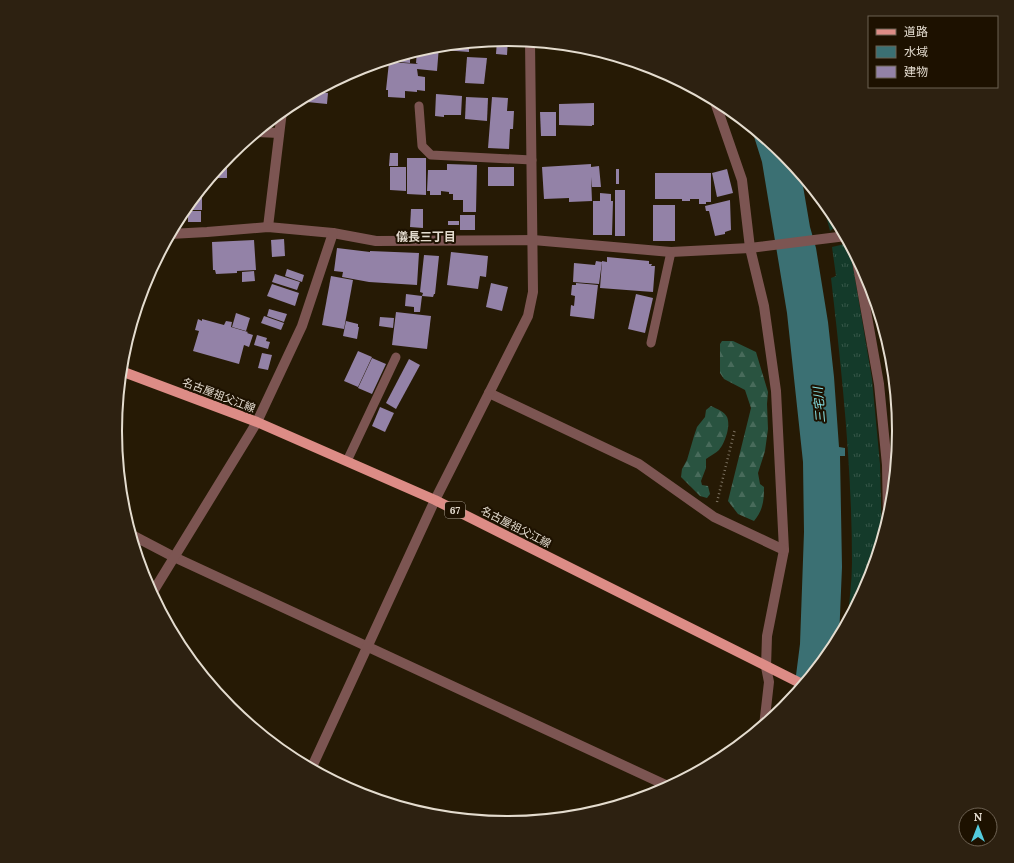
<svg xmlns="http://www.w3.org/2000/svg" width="1014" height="863" font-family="Lora,'Noto Sans JP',serif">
<defs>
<pattern id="grass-tufts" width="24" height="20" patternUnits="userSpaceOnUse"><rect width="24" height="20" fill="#143a2a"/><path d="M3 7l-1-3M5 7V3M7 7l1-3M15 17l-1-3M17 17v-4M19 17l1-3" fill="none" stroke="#365648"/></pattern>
<pattern id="forest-firs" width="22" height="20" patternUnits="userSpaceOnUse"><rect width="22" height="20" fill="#295340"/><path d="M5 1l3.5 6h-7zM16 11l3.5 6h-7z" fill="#486b5b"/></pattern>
</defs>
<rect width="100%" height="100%" fill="#261a05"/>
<!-- grass -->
<g fill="url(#grass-tufts)">
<polygon points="822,200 833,214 839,224 830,231"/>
<path d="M 849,243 L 872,379 L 880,464 L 882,540 L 870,582 L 847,623 C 849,603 852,583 852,563 C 852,467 842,373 831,278 L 836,276 L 832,247 Z"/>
</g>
<!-- forest -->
<g fill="url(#forest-firs)">
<path d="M 722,341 L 733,341 L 756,352 L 768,392 L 767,404 L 768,429 L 765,451 L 758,473 L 760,484 L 764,487 C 764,501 763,510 754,521 L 738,514 L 728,501 L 751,408 L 745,390 L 724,379 L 720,373 L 720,344 Z"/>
<path d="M 711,406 C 717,409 724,411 727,417 C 731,426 725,443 719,450 C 716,453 710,456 706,459 L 706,468 L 701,481 L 702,485 L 708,486 L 710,494 L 707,498 L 700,496 L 681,477 L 682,469 L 687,460 L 694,436 L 697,427 L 705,417 L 706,410 Z"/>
</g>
<!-- water -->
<polygon fill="#3b7073" points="751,127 785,154 799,172 803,186 810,227 816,248 828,322 834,377 839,447 845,448 845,456 840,456 842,567 839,639 833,650 793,699 800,644 804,532 803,462 787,313 762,162"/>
<!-- building -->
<g fill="#9382a7">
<polygon points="508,39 507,55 496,54 497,40"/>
<polygon points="469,43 469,52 443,50 444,45"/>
<polygon points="439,46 437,71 417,69 418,76 425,77 425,91 417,90 417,92 405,91 405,98 388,97 388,90 386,90 389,62 418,64 416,63 417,51"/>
<polygon points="410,53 410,63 388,61 388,59"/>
<polygon points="467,57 487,58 484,84 465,83"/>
<polygon points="314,92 328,93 327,104 297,101"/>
<polygon points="436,94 462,96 461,115 444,115 444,117 435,116"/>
<polygon points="466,97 488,98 487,121 465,119"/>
<polygon points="492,97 508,98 507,111 514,111 513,129 510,129 509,149 488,148"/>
<polygon points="594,103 594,125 592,125 592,126 559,125 559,104"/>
<polygon points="540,112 556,112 556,136 541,136"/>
<polygon points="390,153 398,153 398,166 389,166"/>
<polygon points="227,157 227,178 210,178"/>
<polygon points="407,158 426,158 426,195 407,194"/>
<polygon points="447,164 477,165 476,212 463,212 463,200 453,200 453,194 449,194 449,192 441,191 441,195 430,195 430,191 427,191 428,170 447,170"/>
<polygon points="591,164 591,167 599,166 601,187 592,187 591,177 592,201 569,202 569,198 544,199 542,167"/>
<polygon points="390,167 406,167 406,191 390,190"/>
<rect x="488" y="167" width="26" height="19"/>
<rect x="616" y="169" width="3" height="15"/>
<polygon points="727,169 733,193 717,197 712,173"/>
<polygon points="655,173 711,173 711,202 706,202 706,204 699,204 699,199 690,199 690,201 682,201 682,199 655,199"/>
<polygon points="202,187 202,210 184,210 188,205"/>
<rect x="615" y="190" width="10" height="46"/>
<polygon points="600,193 611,194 611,201 613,201 612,235 593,235 593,201 600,201"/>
<polygon points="730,200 731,230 725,232 725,234 715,236 709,211 706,211 705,206"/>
<rect x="653" y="205" width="22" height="36"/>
<polygon points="411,209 423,209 423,228 410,227"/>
<rect x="188" y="211" width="13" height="11"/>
<rect x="460" y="215" width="15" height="15"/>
<rect x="448" y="221" width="11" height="4"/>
<polygon points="284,239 285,256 272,257 271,240"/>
<polygon points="254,240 256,270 237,271 237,273 216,274 215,270 213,270 212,242"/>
<polygon points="337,248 370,252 370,251 419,253 417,285 369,282 342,277 343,272 334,271"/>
<polygon points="451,252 488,256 486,277 480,276 478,289 447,285"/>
<polygon points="424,255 439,256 435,294 434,294 433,297 422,296 423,293 420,292"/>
<polygon points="607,257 649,261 649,264 652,264 651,266 655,266 653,292 600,288 602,261 607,262"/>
<polygon points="596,261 602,262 599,284 573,282 574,263 595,265"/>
<polygon points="287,269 304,275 302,282 285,276"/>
<polygon points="254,271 255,281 242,282 242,272"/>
<polygon points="275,274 300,282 297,290 272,282"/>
<polygon points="331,276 353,280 344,329 322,325"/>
<polygon points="491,283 508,287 502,311 486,307"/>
<polygon points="576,283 598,285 594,319 570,316 571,305 574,306 575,296 571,295 572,285 576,285"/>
<polygon points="272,284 299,293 295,306 267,296"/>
<polygon points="406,294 422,296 420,312 414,312 414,307 405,306"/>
<polygon points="636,294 653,298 645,333 628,329"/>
<polygon points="269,309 287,314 284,322 267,316"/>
<polygon points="396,312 431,316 427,349 392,345"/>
<polygon points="236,313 250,318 246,331 232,327"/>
<polygon points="264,316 284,323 281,330 261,323"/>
<polygon points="380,317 394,318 393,328 379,326"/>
<polygon points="198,319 202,321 202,319 224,325 226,321 232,322 231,327 248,332 247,333 253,335 249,347 244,345 239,364 193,351 199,331 195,330"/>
<polygon points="346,321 358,324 358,327 359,327 357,339 343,336"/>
<polygon points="257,335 267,338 266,341 270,342 268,349 254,345"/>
<polygon points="358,351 372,357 358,387 344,381"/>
<polygon points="262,353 272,355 268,370 258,368"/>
<polygon points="372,358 386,364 372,394 358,388"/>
<polygon points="409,359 420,365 396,409 386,403"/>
<polygon points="380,407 394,413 385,432 372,426"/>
</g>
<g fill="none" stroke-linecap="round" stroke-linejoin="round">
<!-- path -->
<polyline stroke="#7c7261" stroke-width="2.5" stroke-dasharray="1 3" stroke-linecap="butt" points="717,502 735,429"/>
<!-- service -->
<g stroke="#7c5552" stroke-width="9">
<polyline points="419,106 422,146 431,155 532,160"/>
<polyline points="651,343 671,252"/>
<polyline points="347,461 396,357"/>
</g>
<!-- minor -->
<g stroke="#7c5552" stroke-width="10">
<polyline points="714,99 742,180 750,248 764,306 776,391 784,550 767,636 766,667 769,682 764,726"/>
<polyline points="257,132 279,133"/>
<polyline points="268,227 282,111"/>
<polyline points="170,234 207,232 268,227 333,233 376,241 533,240 671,252 750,248 846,236"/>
<polyline points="856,255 879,384 887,465 888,520"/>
<polyline points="489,393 639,464 714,517 784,550"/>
<polyline points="130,534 174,557 670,787"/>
<polyline points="151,595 257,422 302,326 333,233"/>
<polyline points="311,769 435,500 528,316 533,292 530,41"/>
</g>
<!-- primary -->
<polyline stroke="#dd8c86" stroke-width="10" points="121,371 257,422 435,500 804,685"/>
</g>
<g text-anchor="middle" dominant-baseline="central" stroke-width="4" stroke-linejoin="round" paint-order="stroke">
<!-- shield labels -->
<rect fill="#1d1100" stroke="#a89f91" stroke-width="1" x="445" y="502" width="20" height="16" rx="3"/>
<g font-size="10" font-weight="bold" fill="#e4dccf">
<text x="455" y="510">67</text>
</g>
<!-- street labels -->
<g font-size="11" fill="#e4dccf" stroke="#1d1100">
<text transform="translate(219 395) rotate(21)">名古屋祖父江線</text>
<text transform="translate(516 527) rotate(27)">名古屋祖父江線</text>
</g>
<!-- neighbourhood labels -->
<g font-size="12" font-weight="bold" fill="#e4dccf" stroke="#1d1100">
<text x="426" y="236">儀長三丁目</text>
</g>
<!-- water labels -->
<g font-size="12" font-style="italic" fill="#87e2e6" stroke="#1d1100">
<text transform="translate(819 405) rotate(-95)">三宅川</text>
</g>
</g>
<!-- crop -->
<path d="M0 0H1014V863H0ZM122 431a385 385 0 1 1 770 0a385 385 0 1 1-770 0Z" fill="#2d2111" fill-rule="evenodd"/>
<path fill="none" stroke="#e4dccf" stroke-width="2" d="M122 431a385 385 0 1 1 770 0a385 385 0 1 1-770 0Z"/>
<!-- legend -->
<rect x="868" y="16" width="130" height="72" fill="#1d1100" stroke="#6d6253"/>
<rect x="876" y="29" width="20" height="6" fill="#dd8c86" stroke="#6d6253"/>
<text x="904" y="36" font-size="12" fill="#e4dccf">道路</text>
<rect x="876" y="46" width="20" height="12" fill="#3b7073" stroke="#6d6253"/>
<text x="904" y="56" font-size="12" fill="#e4dccf">水域</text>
<rect x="876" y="66" width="20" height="12" fill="#9382a7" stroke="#6d6253"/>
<text x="904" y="76" font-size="12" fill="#e4dccf">建物</text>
<!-- north arrow -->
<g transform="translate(978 827)"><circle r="19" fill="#1d1100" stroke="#6d6253"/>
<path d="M0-3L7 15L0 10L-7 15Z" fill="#53cadc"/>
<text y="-6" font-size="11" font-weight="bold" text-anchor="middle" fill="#e4dccf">N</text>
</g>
</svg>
